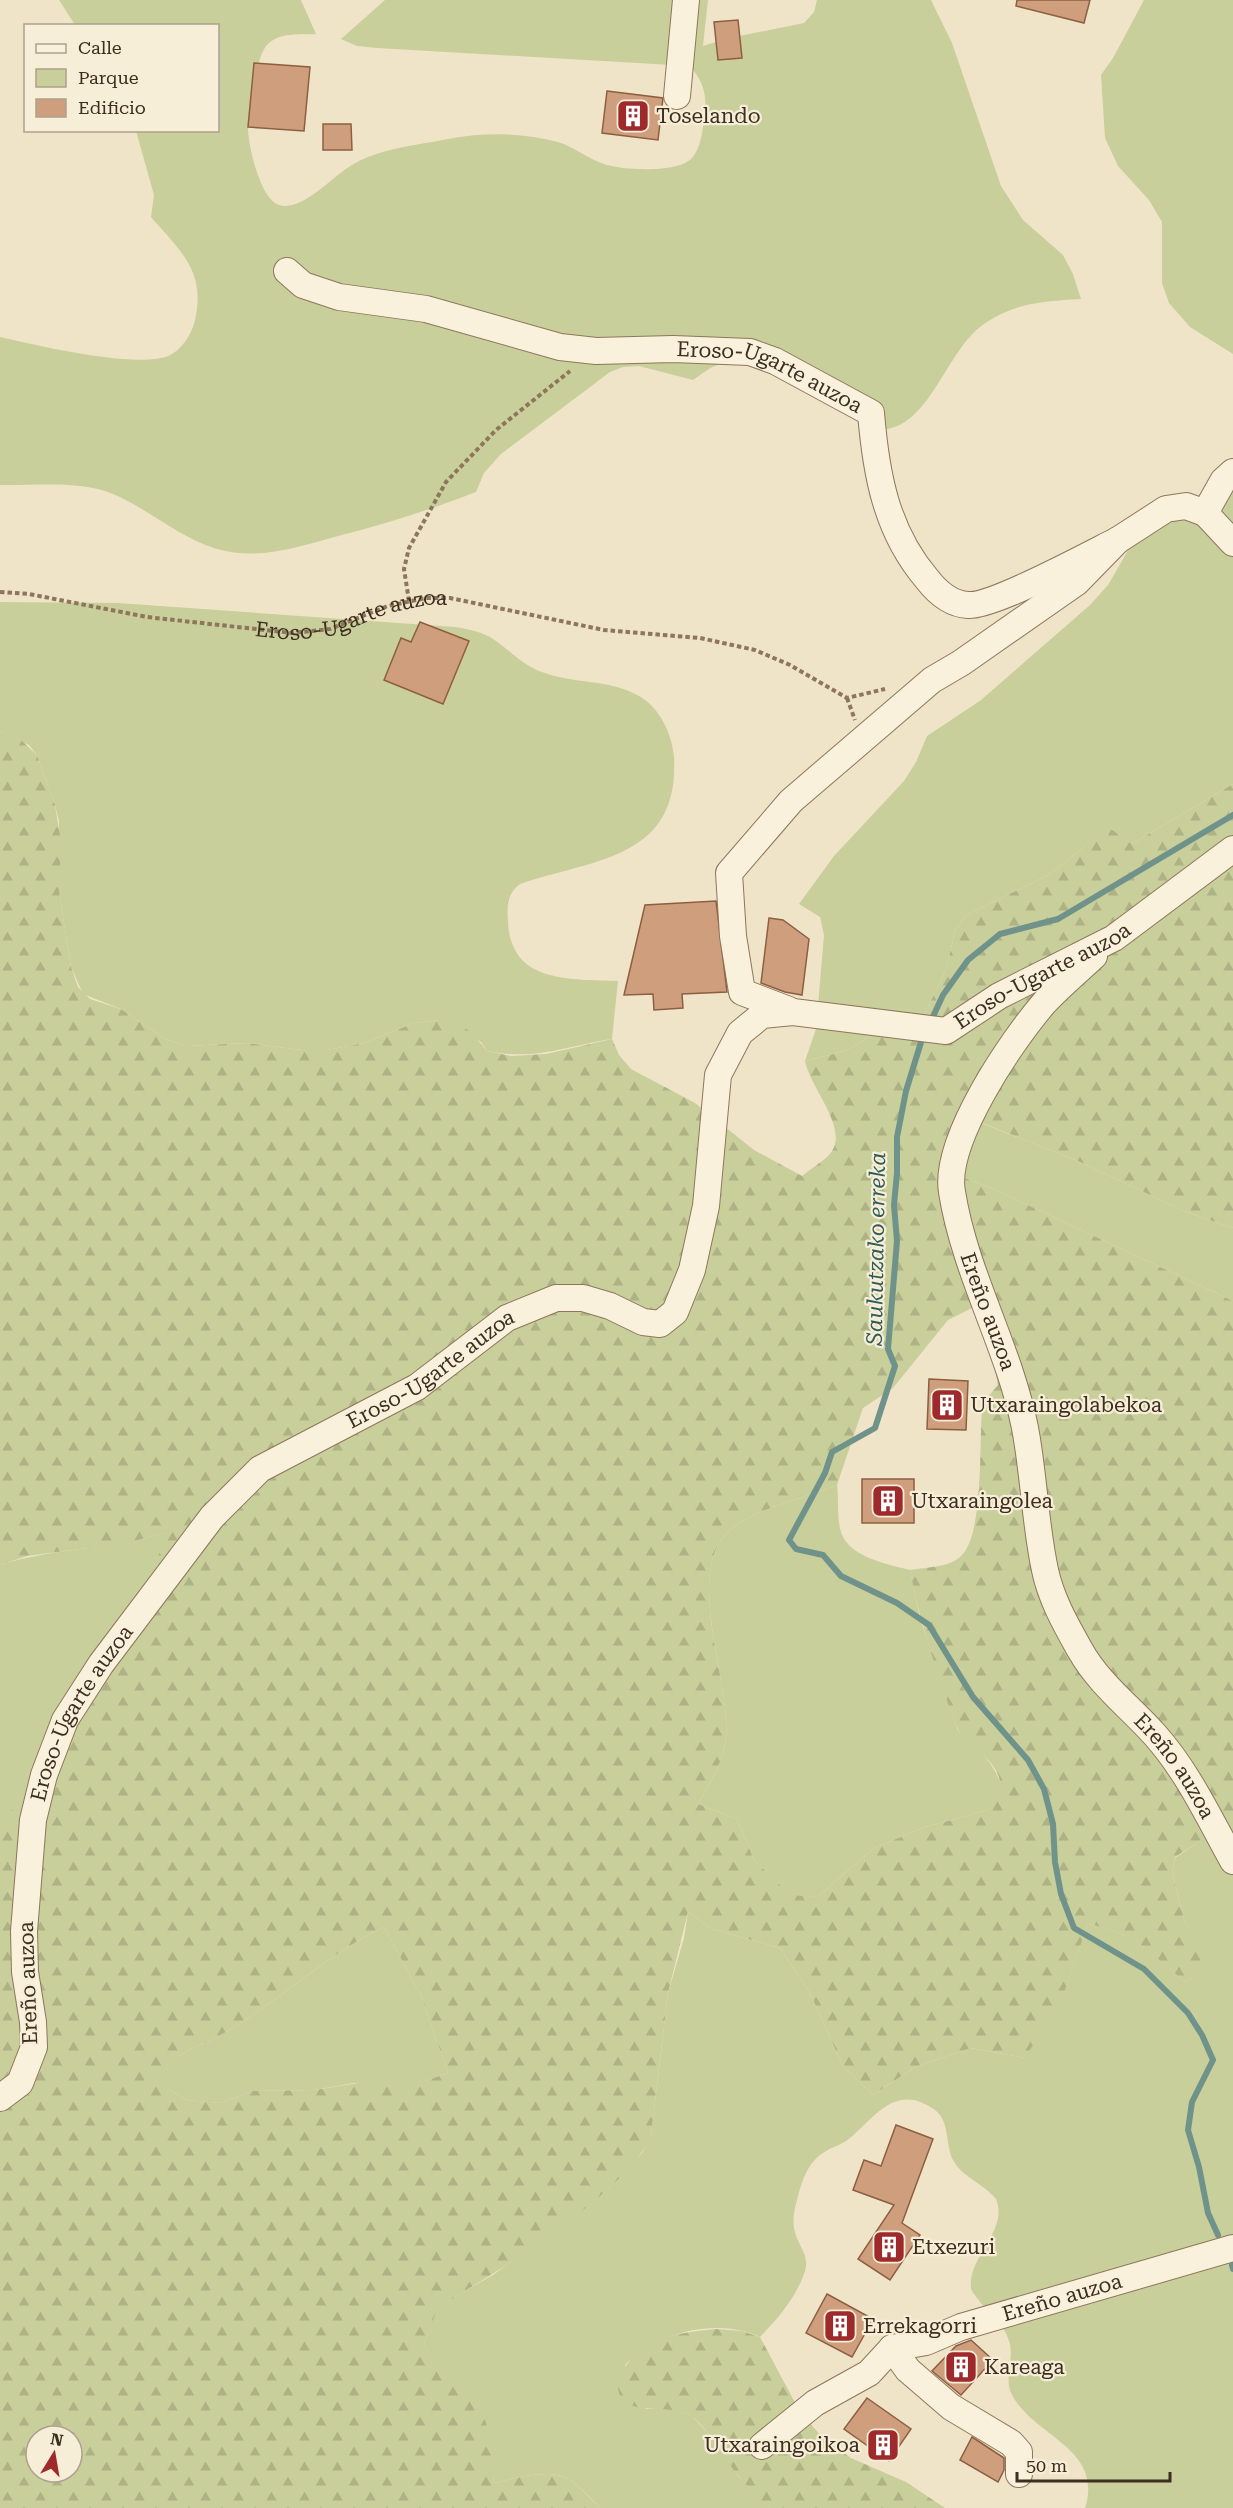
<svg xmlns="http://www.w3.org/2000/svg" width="1233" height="2508" font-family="'Roboto Serif',serif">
<defs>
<pattern id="forest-firs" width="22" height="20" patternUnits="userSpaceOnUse" patternTransform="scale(1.5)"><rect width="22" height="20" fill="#c9cf9b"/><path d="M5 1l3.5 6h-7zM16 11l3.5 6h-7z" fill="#aeb285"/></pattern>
</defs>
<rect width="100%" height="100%" fill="#f0e4c8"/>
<!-- green -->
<g fill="#c9cf9b">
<path d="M 59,0 L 301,0 L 316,34 C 300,35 280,32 268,44 C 256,54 249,111 248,127 C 248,145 260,199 279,205 C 301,212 331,178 349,167 C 377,148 420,145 453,138 C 485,132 526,133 558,142 C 575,147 589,160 607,165 C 624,170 677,173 691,159 C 702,148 703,126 705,112 C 707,94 702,78 689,66 L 377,48 L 357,46 L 341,39 L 385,0 L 708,0 L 703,46 L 729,38 L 804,23 L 814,12 L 817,0 L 931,0 L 952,43 L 1001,186 L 1023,220 L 1063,255 L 1073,274 L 1081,299 C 1046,301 1013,303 984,324 C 945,351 931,427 881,430 C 840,405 770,356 721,364 C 711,366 702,374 693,380 L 639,366 L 623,367 L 610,372 L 501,454 L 484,473 L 476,492 C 430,510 385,524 338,536 C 297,547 259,561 217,549 C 179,538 149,509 113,494 C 79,480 36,486 0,485 L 0,337 C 36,345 135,369 168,356 C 181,351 192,334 195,320 C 206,271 181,252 151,217 L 154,195 L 136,131 L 218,130 L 218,26 L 75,25 Z"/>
<polygon points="1144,0 1233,0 1233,354 1190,327 1169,303 1162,283 1162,222 1149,200 1118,166 1105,138 1101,75 1113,58"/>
<path d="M 1233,485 L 1233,784 L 1132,844 L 1104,825 L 1080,850 L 1050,874 L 965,916 L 955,931 L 946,970 L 921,1021 L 884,1022 C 858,1051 841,1052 805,1061 L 816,1029 L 824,935 L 820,917 L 799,904 L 834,856 L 904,781 L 916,762 L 927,736 L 981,700 L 1090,605 L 1108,585 L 1130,547 L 1161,508 Z"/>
<path d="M 0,602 L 118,603 L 455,627 C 467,629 479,631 490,637 C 508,648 522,665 542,672 C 573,684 610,679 639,696 C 660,708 672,734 674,757 C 680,860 592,859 520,884 C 507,894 507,906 508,921 C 510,984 571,979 618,981 L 612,1039 C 565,1046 536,1061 487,1051 L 481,1042 L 439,1020 L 414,1023 L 364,1043 L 327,1050 L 302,1050 L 247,1043 L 186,1046 L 165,1039 L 121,1009 L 83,994 L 71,967 L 59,891 L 59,821 L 55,805 L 37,755 L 29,745 L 0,731 Z"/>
<polygon points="961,1115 1078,1161 1186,1212 1233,1228 1233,1301 998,1191 947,1171"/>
<path d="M 837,1485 C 839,1499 837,1514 840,1528 C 845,1557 888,1564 910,1570 L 920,1618 L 955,1723 L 958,1730 C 977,1748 1027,1791 985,1811 L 925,1827 L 874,1848 L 817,1897 L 790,1896 L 754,1860 L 737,1819 L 698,1804 C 710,1783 724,1761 726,1737 C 731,1682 684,1574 728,1532 C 753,1508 804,1499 837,1485 Z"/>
<path d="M 174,1530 L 56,1723 L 44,1800 L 0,1819 L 0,1565 C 57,1547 117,1549 174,1530 Z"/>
<path d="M 1217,1829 L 1233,1850 L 1233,2508 L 1085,2508 C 1104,2448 1034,2437 1012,2395 C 1003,2378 1015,2358 1009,2341 C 1003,2320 981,2308 971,2289 C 967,2256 1009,2232 996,2199 C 984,2184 962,2177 953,2160 C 945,2144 950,2121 935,2110 C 896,2082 876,2116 850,2138 C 842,2145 831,2147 823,2153 C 807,2163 801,2184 797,2200 C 794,2210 792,2222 795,2232 C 799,2248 811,2256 804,2274 C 795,2299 778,2318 760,2337 C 717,2317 657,2332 625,2365 L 646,2409 L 671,2407 L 692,2416 L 715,2441 L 738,2476 L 770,2508 L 601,2508 C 592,2500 583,2490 573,2482 C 554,2466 516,2478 494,2483 L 488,2431 L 424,2344 L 437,2307 L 493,2275 L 610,2187 L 642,2153 L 651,2135 L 668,1993 L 684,1938 L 688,1912 L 712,1929 L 780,1948 L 809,1991 L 843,2066 L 873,2095 L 915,2067 L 971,2048 L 1024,2058 L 1040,2023 L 1065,1989 L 1088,1924 C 1133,1932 1152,1953 1185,1982 L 1217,1962 L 1185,1923 L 1172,1872 L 1175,1858 Z"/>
<path d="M 384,1927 L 421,1996 L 448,2073 L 425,2081 L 354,2083 L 314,2090 L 253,2091 L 221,2103 L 186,2100 L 170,2090 L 162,2075 C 169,2055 196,2048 213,2039 C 274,2008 322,1956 384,1927 Z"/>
</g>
<!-- forest -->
<g fill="url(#forest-firs)" fill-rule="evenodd">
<path d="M 0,731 L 20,739 L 37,755 L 55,805 L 61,842 L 59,891 L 71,967 L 78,987 L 90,999 L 121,1009 L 165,1039 L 186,1046 L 247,1043 L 302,1050 L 327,1050 L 364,1043 L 414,1023 L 439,1020 L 453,1023 L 470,1031 L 487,1051 L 511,1056 L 546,1054 L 612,1039 L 619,1055 L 631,1069 L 695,1103 L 754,1150 L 802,1176 C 810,1169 821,1163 828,1156 C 853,1132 810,1089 805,1061 C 841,1052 858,1051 884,1022 L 921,1021 L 946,970 L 955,931 L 965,916 L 1050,874 L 1080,850 L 1104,824 L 1132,844 L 1233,784 L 1233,1228 L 1186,1212 L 1078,1161 L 962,1115 L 947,1171 L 998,1191 L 1233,1301 L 1233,1850 L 1217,1830 L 1175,1857 L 1172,1872 L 1185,1923 L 1218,1962 L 1185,1982 C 1152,1954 1133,1932 1088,1924 L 1060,2004 L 1054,2014 L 1041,2023 L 1042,2033 L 1024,2058 L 971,2048 L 915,2067 L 873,2095 L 843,2066 L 809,1991 L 780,1948 L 712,1929 L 688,1912 L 668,1993 L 651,2135 C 632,2189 490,2277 438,2307 L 424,2344 C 449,2364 477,2392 486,2423 C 492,2442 492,2464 494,2483 C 516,2478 554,2466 573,2482 C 583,2490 591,2500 601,2508 L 0,2508 L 0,1819 L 9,1811 L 30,1802 L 56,1723 L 173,1531 L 126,1543 L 27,1556 L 0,1565 ZM 974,1307 L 987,1331 L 998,1385 L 986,1399 L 982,1410 C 979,1442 984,1532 962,1555 C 950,1568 927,1567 910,1570 C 917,1610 929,1647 942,1685 C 947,1699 951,1716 958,1729 C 968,1748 992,1756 999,1777 C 1003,1793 999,1804 985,1811 L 925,1827 L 874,1848 L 817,1897 L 790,1895 L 754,1860 L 737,1819 L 698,1804 C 710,1783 724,1761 726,1737 C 731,1682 684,1574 728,1532 C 753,1508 804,1499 837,1485 L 863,1408 L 893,1388 L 948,1320 ZM 384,1927 L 421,1996 L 448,2073 L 425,2081 L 371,2081 L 314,2090 L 253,2091 L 221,2103 L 186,2100 L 170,2090 L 163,2075 C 169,2055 196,2048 213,2039 C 274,2008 322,1956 384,1927 ZM 36,2436 L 72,2436 L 72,2472 L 36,2472 Z"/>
<path d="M 716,2329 L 742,2331 L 760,2337 L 800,2412 L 823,2438 L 851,2458 L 906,2482 L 945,2508 L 770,2508 C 756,2495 741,2481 730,2465 C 718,2448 709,2432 694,2418 C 672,2399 619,2422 618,2386 C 618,2375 625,2366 632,2358 C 654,2335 686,2332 716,2329 Z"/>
</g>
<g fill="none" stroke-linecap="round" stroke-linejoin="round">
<!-- stream -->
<g stroke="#6f938a" stroke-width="6">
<polyline points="930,1023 943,995 968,960 1000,934 1058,919 1233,815"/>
<polyline points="922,1039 906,1091 897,1137 897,1173 894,1205 897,1241 888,1349 895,1366 875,1428 832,1452 825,1473 789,1540 796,1549 823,1555 841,1576 897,1603 929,1625 973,1697 1028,1760 1044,1789 1053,1824 1055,1862 1061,1894 1074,1928 1144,1969 1188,2013 1202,2035 1213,2060 1192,2102 1188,2130 1199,2167 1208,2213 1218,2235"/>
<polyline points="1232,2265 1233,2269"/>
</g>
</g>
<!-- building -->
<g fill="#cf9f7d" stroke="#8d5f41" stroke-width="1.5">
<polygon points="1017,0 1090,0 1084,23 1016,6"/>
<polygon points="738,20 742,58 718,60 714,22"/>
<polygon points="254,63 310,67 304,131 248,127"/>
<polygon points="607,91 663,98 658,140 602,133"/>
<polygon points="323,124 351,124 352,150 323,150"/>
<polygon points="420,622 469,641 443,704 384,680 401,638 411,642"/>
<polygon points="716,901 727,992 682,994 683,1008 654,1010 653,994 624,995 645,905"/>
<polygon points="769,918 783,920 809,939 802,995 785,992 761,983"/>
<polygon points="929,1379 968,1381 966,1430 927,1429"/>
<rect x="862" y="1479" width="52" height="44"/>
<polygon points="896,2125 933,2139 902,2223 920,2235 890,2280 858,2259 894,2205 853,2190 864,2160 881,2166"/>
<polygon points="827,2294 873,2319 852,2357 806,2333"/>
<polygon points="971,2340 993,2360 961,2395 932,2371 956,2346"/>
<polygon points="867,2398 911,2429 889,2461 844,2429"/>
<polygon points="972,2437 1004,2458 1004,2470 998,2482 960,2460"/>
</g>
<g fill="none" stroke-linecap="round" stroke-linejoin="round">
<!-- minor casing -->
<g stroke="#8d765c" stroke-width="28">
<g id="minor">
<polyline points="677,96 686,0"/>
<path id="s2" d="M 287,271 L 303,285 L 339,297 L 426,309 L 560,347 L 596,351 L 673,349 L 750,352 L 775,361 L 871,413 C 876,474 886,531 927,579 C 937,592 950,604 968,605 C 993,607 1090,554 1118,540"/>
<polyline points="1233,472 1223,481 1205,513 1233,543"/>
<path id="s3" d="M 1094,956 C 1078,971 1060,986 1045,1002 C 1012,1040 943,1141 952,1192 C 965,1274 1009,1347 1025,1428 C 1034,1475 1035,1524 1045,1570 C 1051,1599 1066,1625 1080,1650 C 1099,1684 1130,1707 1155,1735 C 1188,1772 1209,1818 1233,1861"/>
<polyline points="789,1010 742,992 733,936 729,873 791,801 932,680 961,663 1077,582 1118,540 1166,509 1186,506 1205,513"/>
<path id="s4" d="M 0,2098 L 20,2083 L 34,2047 L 33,2022 L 25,1972 L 24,1931 L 33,1820 L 44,1775 L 65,1720 L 101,1664 L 212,1517 L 260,1469 L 417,1387 L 507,1318 L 556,1298 L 583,1298 L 610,1306 L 643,1322 L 660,1324 L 675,1312 L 692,1270 L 706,1206 L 718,1075 L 740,1033 L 762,1015 L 793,1012 L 946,1031 L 999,996 L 1114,938 L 1233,849"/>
<path id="s5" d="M 892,2348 L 926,2342 L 961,2327 L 1233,2248"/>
<polyline points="892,2348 908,2370 951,2407 1011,2443 1019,2452 1019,2474"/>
<polyline points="762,2446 815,2403 869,2373 892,2348"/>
</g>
</g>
<!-- path -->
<g stroke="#8d765c" stroke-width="4" stroke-dasharray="4.5 3" stroke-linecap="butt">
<path id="s1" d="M 0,592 L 29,594 L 147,617 L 292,633 L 330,629 L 388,606 L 426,598 L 450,598 L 604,630 L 700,638 L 755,650 L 790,665 L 847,698 L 885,689"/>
<polyline points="409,601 404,569 409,548 446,482 496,430 570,371"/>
<polyline points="847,698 855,720"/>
</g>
<!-- minor -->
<use href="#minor" stroke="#faf1dc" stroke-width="26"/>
</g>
<!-- icons -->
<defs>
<g id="building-square" transform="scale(1.725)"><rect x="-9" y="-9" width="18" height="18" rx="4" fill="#9e2a2b" stroke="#f7eed8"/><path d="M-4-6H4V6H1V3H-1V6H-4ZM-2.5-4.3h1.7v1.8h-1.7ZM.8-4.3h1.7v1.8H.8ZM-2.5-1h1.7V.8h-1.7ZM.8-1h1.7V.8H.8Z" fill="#fff"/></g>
</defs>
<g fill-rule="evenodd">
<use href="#building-square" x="633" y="116"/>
<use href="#building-square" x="947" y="1405"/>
<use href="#building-square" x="888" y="1501"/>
<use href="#building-square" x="889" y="2247"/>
<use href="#building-square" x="840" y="2326"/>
<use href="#building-square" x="961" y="2367"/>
<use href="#building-square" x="883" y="2445"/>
</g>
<g text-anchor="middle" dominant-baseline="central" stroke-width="4.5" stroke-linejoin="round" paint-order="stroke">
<!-- poi labels -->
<g font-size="21" fill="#3d2e20" stroke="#f7eed8" text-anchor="start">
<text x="656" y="116">Toselando</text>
<text x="970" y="1405">Utxaraingolabekoa</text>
<text x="911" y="1501">Utxaraingolea</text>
<text x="912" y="2247">Etxezuri</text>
<text x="863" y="2326">Errekagorri</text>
<text x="984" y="2367">Kareaga</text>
<text x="860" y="2445" text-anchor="end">Utxaraingoikoa</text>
</g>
<!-- street labels -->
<g font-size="21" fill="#3d2e20" stroke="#f7eed8">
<text stroke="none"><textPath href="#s2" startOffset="502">Eroso-Ugarte auzoa</textPath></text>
<text stroke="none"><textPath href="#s1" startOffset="357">Eroso-Ugarte auzoa</textPath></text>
<text stroke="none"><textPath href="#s4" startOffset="1802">Eroso-Ugarte auzoa</textPath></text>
<text stroke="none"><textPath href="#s3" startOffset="408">Ereño auzoa</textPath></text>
<text stroke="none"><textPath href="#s4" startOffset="914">Eroso-Ugarte auzoa</textPath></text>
<text stroke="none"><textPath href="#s4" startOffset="410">Eroso-Ugarte auzoa</textPath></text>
<text stroke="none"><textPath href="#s3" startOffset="912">Ereño auzoa</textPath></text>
<text transform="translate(28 1983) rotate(-92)">Ereño auzoa</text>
<text stroke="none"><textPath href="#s5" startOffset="178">Ereño auzoa</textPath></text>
</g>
<!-- water labels -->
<g font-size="22" font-style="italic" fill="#2f5d5a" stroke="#f7eed8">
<text transform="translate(876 1249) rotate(-89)">Saukutzako erreka</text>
</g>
</g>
<!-- legend -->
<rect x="24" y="24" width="195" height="108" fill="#f7eed8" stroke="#ada18e" stroke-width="1.5"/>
<rect x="36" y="44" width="30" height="9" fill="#faf1dc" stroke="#ada18e" stroke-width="1.5"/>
<text x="78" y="54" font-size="18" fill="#3d2e20">Calle</text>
<rect x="36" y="69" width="30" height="18" fill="#c9cf9b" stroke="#ada18e" stroke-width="1.5"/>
<text x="78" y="84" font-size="18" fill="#3d2e20">Parque</text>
<rect x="36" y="99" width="30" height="18" fill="#cf9f7d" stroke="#ada18e" stroke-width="1.5"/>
<text x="78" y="114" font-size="18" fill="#3d2e20">Edificio</text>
<!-- north arrow -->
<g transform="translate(54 2454) rotate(11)"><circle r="28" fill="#f7eed8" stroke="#ada18e" stroke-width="1.5"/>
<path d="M0-4.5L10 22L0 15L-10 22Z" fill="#9e2a2b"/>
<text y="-9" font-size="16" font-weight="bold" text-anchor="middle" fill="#3d2e20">N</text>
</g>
<!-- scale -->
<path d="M1017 2472v9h153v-9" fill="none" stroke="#3d2e20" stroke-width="3"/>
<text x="1026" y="2472" font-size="18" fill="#3d2e20" stroke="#f7eed8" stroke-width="4.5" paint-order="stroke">50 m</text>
</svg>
